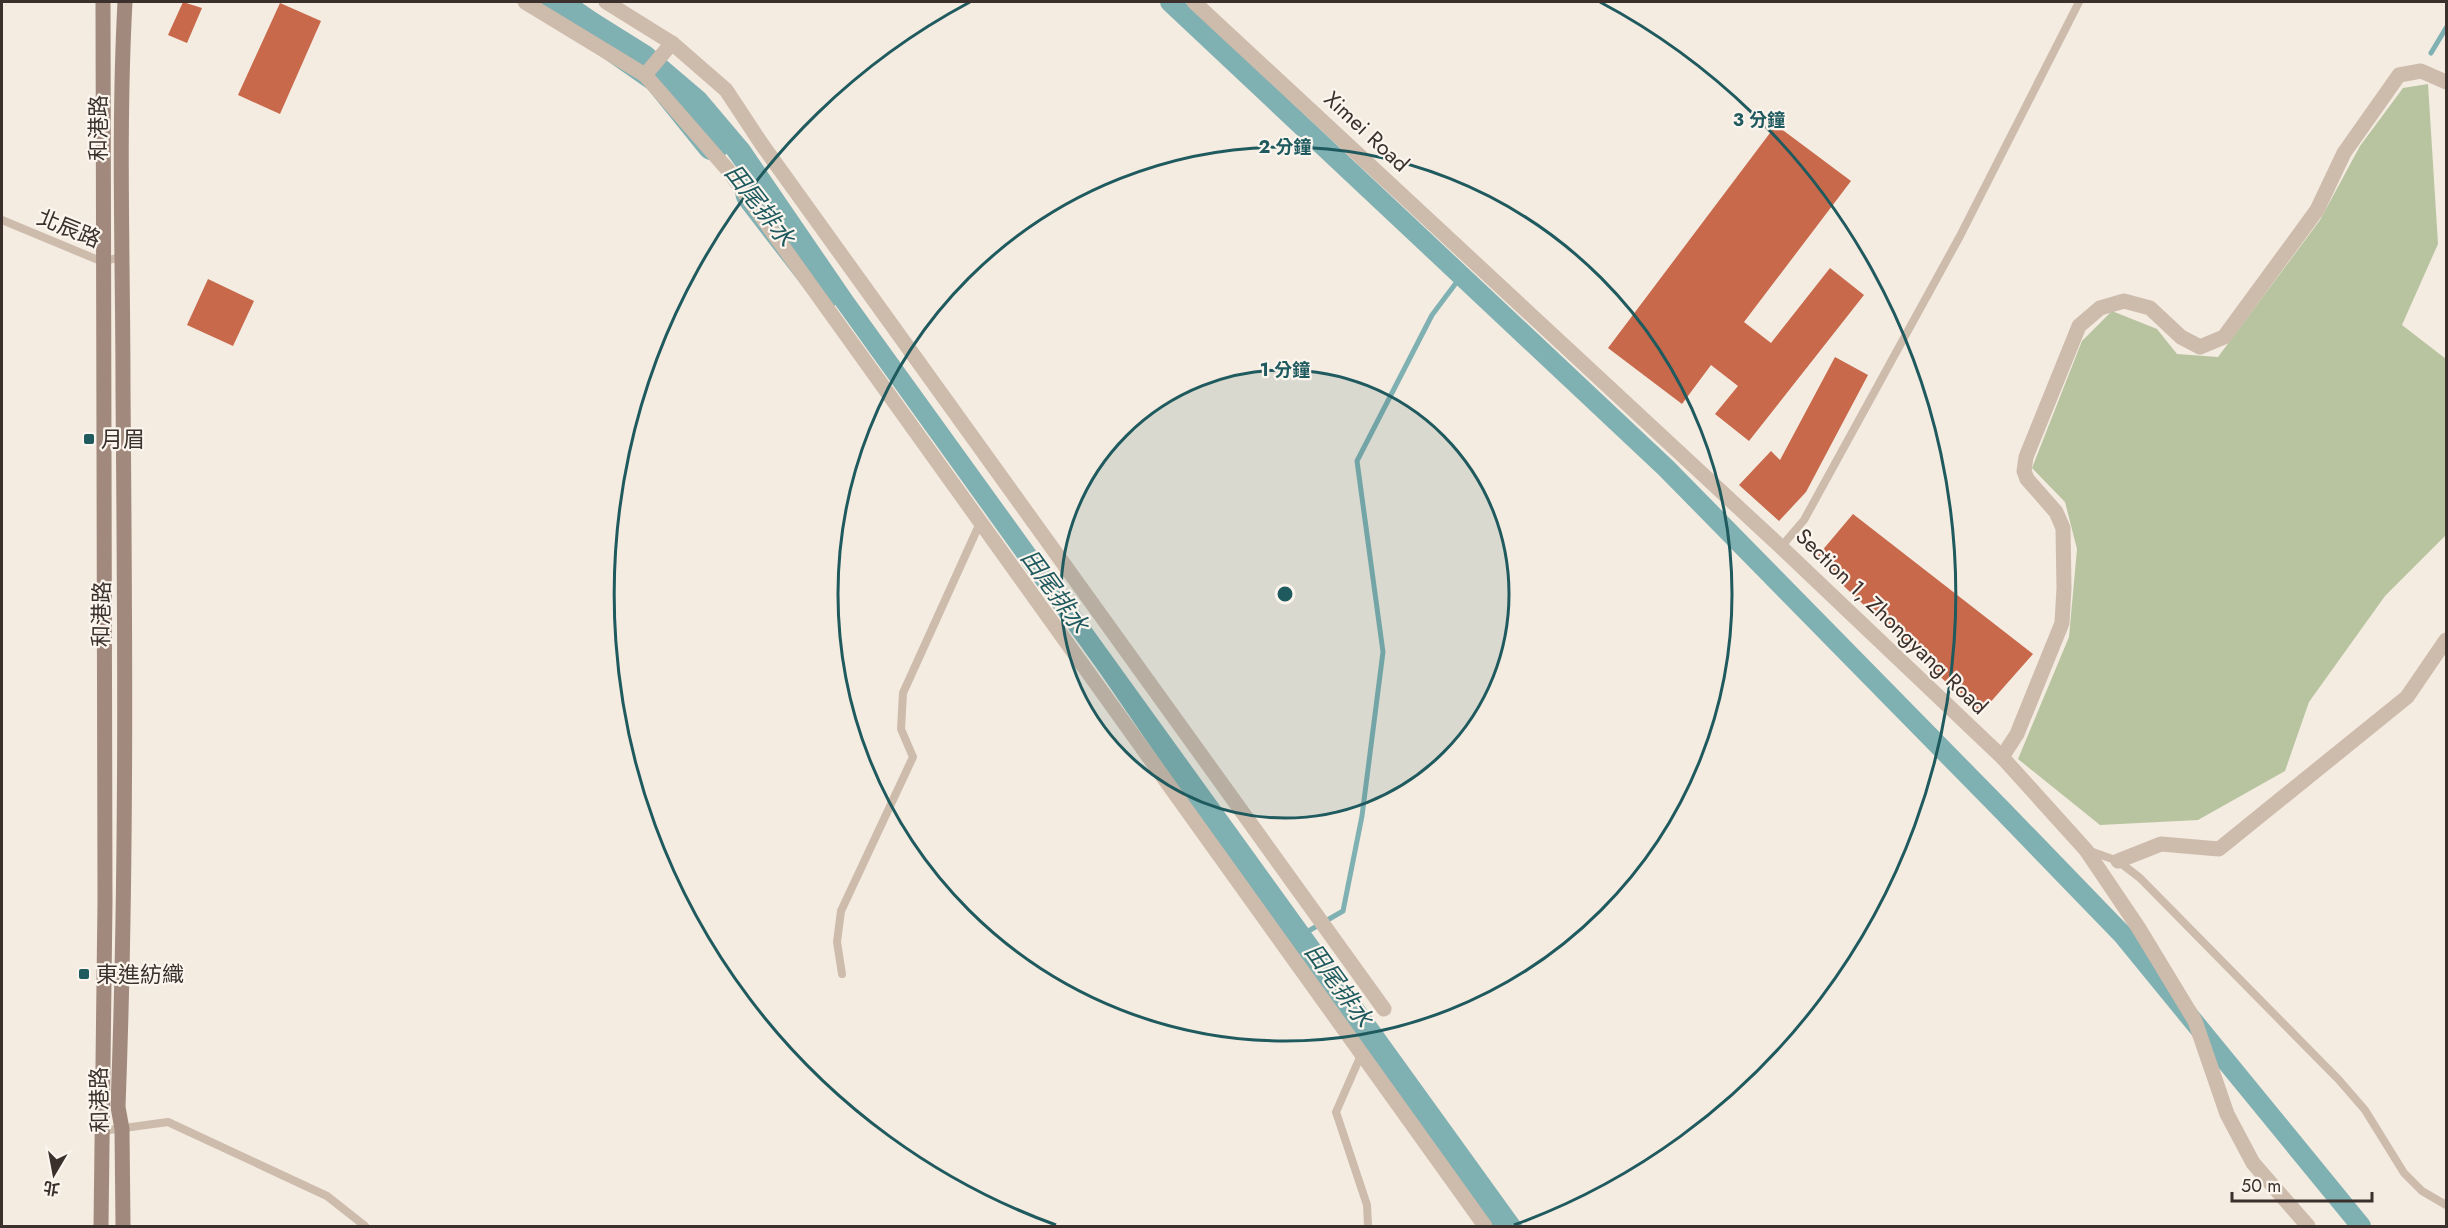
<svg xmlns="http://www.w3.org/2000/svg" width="2448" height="1228" font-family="Jost,'Noto Sans TC',sans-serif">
<rect width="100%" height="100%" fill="#f4ebe1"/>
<!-- green -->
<polygon fill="#b8c4a0" points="2428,84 2438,244 2402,325 2446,359 2446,535 2385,596 2309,702 2285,771 2198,820 2100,825 2018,759 2069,637 2077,549 2065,502 2032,468 2082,341 2112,311 2157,329 2177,354 2218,357 2320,220 2360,146 2403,88"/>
<!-- water -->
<polygon fill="#7fb0b2" points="537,2 579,2 651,47 705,93 749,145 853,297 1523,1226 1492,1226 1282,938 1100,673 726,153 663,81"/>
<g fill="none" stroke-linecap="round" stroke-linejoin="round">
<!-- stream -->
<g stroke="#7fb0b2" stroke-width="5">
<polyline points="2431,53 2446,28"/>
<polyline points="1305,933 1343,911 1362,816 1383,652 1357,461 1432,315 1462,275"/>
</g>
<!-- canal -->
<polyline stroke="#7fb0b2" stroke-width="20" points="1170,2 1666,468 2002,810 2122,934 2361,1226"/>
<!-- river -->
<g stroke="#7fb0b2" stroke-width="33">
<polyline points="552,2 659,77 713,144"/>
<polyline points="752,194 827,291"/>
</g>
</g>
<!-- building -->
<g fill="#c8694b">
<polygon points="183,2 202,8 187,43 168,35"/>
<polygon points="280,3 321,21 280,114 238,95"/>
<polygon points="1776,125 1851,181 1744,322 1771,343 1830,268 1864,295 1749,441 1715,414 1738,386 1711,365 1682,404 1608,348"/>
<polygon points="208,279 254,301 233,346 187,325"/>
<polygon points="1835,357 1868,375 1806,492 1779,521 1739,485 1771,451 1780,460"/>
<polygon points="1853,514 2033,654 1980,714 1815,559"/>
</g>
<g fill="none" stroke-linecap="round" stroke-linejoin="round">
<!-- service -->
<g stroke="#cdbbac" stroke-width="8">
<polyline points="2,220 103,262 123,256"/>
<polyline points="1781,547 1804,520 1960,236 2079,2"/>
<polyline points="2090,851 2118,861 2140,878 2339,1080 2365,1110 2404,1173 2422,1191 2446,1205"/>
<polyline points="842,974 837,942 841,911 913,757 901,729 903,693 980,523"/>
<polyline points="1361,1055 1336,1112 1367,1205 1368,1226"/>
<polyline points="102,1131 168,1122 327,1196 365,1226"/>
</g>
<!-- minor -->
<g stroke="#cdbbac" stroke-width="15">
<polyline points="525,2 645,75 728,170 1485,1226"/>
<polyline points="606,2 672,43 726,90 763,146 1384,1009"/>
<polyline points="645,75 672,43"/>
<polyline points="2002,757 2017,734 2062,623 2064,588 2063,528 2056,512 2027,479 2024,471 2026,457 2079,326 2100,308 2124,301 2150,308 2181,337 2200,347 2224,337 2317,210 2344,153 2399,75 2421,71 2446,82"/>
<polyline points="2118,861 2161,844 2219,849 2407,697 2446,640"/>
</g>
<!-- tertiary -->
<polyline stroke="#cdbbac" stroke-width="15" points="1194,2 1781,547 2002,757 2086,850 2138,927 2195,1021 2227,1114 2253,1163 2308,1226"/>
<!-- secondary -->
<g stroke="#a18a7d" stroke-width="15">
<polyline points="101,1226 105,902 103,2"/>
<path d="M 123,1226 L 122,1129 L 118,1107 C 127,869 125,629 123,390 C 123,261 118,131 125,2"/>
</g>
</g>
<!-- distance rings -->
<circle cx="1285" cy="594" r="224" fill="#1f5a5e" fill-opacity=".12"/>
<g fill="none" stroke="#1f5a5e" stroke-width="3">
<circle cx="1285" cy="594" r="224"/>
<circle cx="1285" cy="594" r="447"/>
<path d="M1056 1225A671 671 0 0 1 970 2M1600 2A671 671 0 0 1 1514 1225"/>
</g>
<!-- markers -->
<g fill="#1f5a5e" stroke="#fbf5ee" stroke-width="2">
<rect x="83" y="433" width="12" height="12" rx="3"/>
<rect x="78" y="968" width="12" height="12" rx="3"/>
</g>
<g text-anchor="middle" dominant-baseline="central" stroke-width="4.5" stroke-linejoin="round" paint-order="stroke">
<!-- street labels -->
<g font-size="22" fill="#3b302b" stroke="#fbf5ee">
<text transform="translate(98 128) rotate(-90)">和港路</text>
<text transform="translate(1367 131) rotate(43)">Ximei Road</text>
<text transform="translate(69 228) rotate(22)">北辰路</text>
<text transform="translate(101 614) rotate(-89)">和港路</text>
<text transform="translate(1892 621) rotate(44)">Section 1, Zhongyang Road</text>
<text transform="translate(99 1100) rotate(-91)">和港路</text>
</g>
<!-- poi labels -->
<g font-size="22" fill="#3b302b" stroke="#fbf5ee" text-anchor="start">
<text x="101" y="439">月眉</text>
<text x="96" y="974">東進紡織</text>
</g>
<!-- water labels -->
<g font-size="24" font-style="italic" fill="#1f5a5e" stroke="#fbf5ee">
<text transform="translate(760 205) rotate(52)">田尾排水</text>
<text transform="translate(1055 591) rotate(54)">田尾排水</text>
<text transform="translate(1339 985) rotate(54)">田尾排水</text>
</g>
</g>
<circle cx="1285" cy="594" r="9" fill="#1f5a5e" stroke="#fbf5ee" stroke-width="3"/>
<g font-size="18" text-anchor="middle" font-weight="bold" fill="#1f5a5e" stroke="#fbf5ee" stroke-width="4.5" stroke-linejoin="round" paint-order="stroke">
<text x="1759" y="126">3 分鐘</text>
<text x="1285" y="153">2 分鐘</text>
<text x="1285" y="376">1 分鐘</text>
</g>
<!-- border -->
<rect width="2448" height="1228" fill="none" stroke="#3b302b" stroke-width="6"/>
<!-- north arrow -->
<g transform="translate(54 1174) rotate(190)" stroke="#fbf5ee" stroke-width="4.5" paint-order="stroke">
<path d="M0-4.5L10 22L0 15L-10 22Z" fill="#3b302b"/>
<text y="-9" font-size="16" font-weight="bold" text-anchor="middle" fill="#3b302b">北</text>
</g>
<!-- scale -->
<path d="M2232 1192v9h140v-9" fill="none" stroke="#3b302b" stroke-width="3"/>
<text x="2241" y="1192" font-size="18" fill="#3b302b" stroke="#fbf5ee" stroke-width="4.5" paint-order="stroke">50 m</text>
</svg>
